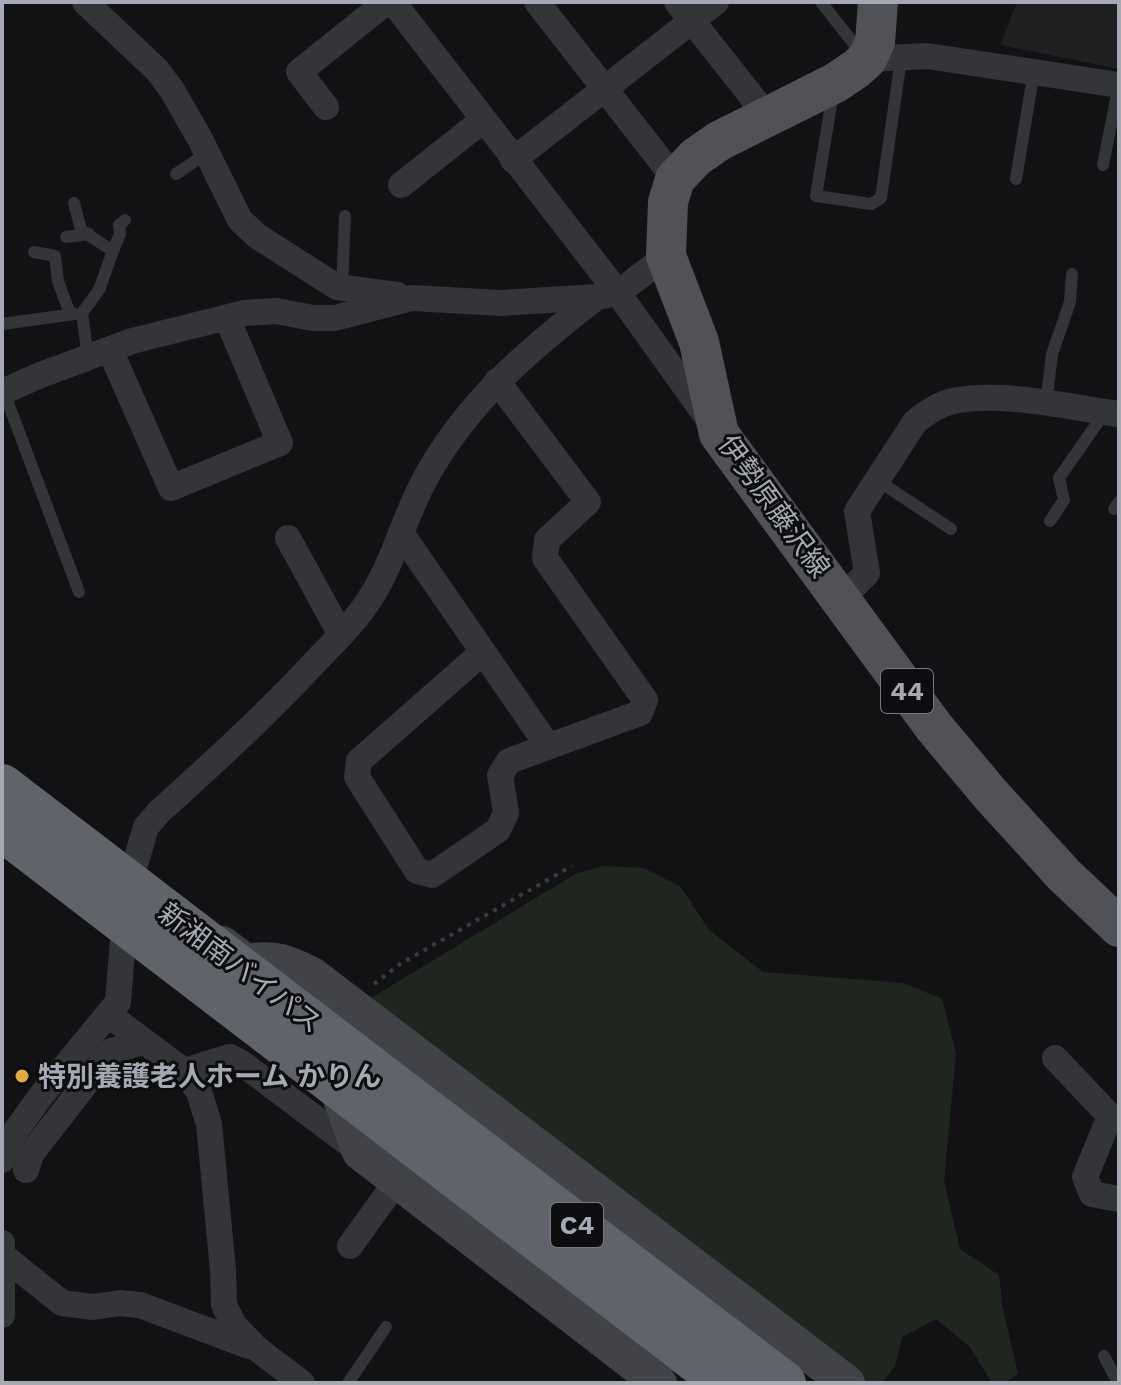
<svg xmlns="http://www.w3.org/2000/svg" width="1121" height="1385" font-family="'Work Sans','Noto Sans JP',sans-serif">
<rect width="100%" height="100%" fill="#121214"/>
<!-- built -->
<polygon fill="#1f1f21" points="1017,2 1119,2 1119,69 1000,45"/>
<!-- green -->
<polygon fill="#1f2620" points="604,866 644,868 681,887 709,930 763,972 904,983 942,999 956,1053 944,1181 960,1249 999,1275 1002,1304 1018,1374 1005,1383 992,1383 970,1347 936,1319 902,1337 895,1366 882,1383 866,1383 378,1013 371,998 577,873"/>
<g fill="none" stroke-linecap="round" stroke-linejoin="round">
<!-- path -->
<polyline stroke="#3a3b3f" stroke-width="4" stroke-dasharray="4 6" stroke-linecap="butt" points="374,984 400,964 572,866"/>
<!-- lane -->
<g stroke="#343538" stroke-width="12">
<polyline points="821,2 862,54"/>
<polyline points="833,93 816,196 871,204 881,198 901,59"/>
<polyline points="1103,165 1119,85"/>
<polyline points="176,174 207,153"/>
<polyline points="1016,179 1034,71"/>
<polyline points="74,203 81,230 113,251 99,290 82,313 88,358"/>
<polyline points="66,237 89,234"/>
<polyline points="113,251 120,234 119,225 125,220"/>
<polyline points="34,252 55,256 58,281 70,314"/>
<polyline points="342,289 345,216"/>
<polyline points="2,324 75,314"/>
<polyline points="4,392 79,592"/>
<polyline points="1046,404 1052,354 1070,302 1072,274"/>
<polyline points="877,480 951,529"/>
<polyline points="1114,509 1119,502"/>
<polyline points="1050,521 1064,500 1059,478 1105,412"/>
<polyline points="1104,1356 1118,1383"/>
<polyline points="348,1383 386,1327"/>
</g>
<!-- street -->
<g stroke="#343538" stroke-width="26">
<polyline points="85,2 157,70 172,90 200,139 240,220 257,236 337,287 397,295"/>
<polyline points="393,2 618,293 709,420"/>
<polyline points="537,2 675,179"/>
<polyline points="677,2 768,117"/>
<polyline points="867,59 927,56 1119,85"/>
<polyline points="326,107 299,72 386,2"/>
<polyline points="513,160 716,2"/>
<polyline points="401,185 483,120"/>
<polyline points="110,350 171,488 280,443 227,318"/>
<polyline points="2,392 38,376 132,341 244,313 276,311 313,318 335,318 412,298 501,303 597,297 618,293 666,256"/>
<polyline points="401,533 548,746"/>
<polyline points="288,538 341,635"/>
<path d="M 841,599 L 867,573 L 857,511 L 915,422 C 926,413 939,404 953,401 C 1006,391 1066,407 1119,414"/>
<polyline points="483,652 359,761 357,777 417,871 432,875 498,830 506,813 500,775 509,761 640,713 645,700 545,558 547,540 588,502 497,381"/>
<polyline points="109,1015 184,1071 199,1092 209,1124 223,1270 224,1305 234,1325 256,1348 302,1383"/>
<polyline points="1055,1058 1110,1116 1085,1177 1092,1194 1119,1199"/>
<polyline points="184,1071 230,1057 243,1064 360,1152"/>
<path d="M 2,1160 L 10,1139 L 40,1097 L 118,1002 L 127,892 L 146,827 L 159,812 C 213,763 266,715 316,661 C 335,641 357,620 371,597 C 394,561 404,518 424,481 C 465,404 528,350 597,297"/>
<polyline points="26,1170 31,1154 111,1051 144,1042"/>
<polyline points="350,1246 396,1182"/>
<polyline points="3,1256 62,1303 93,1307 120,1303 140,1305 249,1346"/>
<polyline points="2,1315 2,1243"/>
</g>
<!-- secondary -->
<g stroke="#424348" stroke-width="36">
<path d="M 222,944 L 246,962 C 274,957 287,962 312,975 L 847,1383"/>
<polyline points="333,1077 360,1152 659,1383"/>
</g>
<!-- primary -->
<polyline stroke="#505257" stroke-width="40" points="878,2 875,42 867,59 856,69 835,83 719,141 696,157 675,179 668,202 666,256 699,342 719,434 934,727 991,795 1064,875 1119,927"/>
<!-- highway -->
<polyline stroke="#606369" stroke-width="44" points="371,1068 784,1383"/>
<!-- highway-bridge -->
<g stroke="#606369" stroke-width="44">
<polyline points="2,786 371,1068"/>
<polyline points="2,829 725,1383"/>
</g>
</g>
<!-- markers -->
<circle fill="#dfaa3f" stroke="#0d0d0f" stroke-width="3" cx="22" cy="1076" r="8"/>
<g text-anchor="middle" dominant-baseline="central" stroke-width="6" stroke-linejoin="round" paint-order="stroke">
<!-- shield labels -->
<g fill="#0d0d0f" stroke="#777a82" stroke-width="2">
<rect x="881" y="669" width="52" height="44" rx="6"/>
<rect x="551" y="1203" width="52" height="44" rx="6"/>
</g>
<g font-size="26" font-weight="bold" fill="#a5a9b3">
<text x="907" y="691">44</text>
<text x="577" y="1225">C4</text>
</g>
<!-- street labels -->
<g font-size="28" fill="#a5a9b3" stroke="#0d0d0f">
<text transform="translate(774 506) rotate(54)">伊勢原藤沢線</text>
<text transform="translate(240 968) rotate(37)">新湘南バイパス</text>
</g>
<!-- poi labels -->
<g font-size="28" font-weight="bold" fill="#a5a9b3" stroke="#0d0d0f" text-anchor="start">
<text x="38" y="1076">特別養護老人ホーム かりん</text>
</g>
</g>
<!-- border -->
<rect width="1121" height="1385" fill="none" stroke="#a5a9b3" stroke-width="8"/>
</svg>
